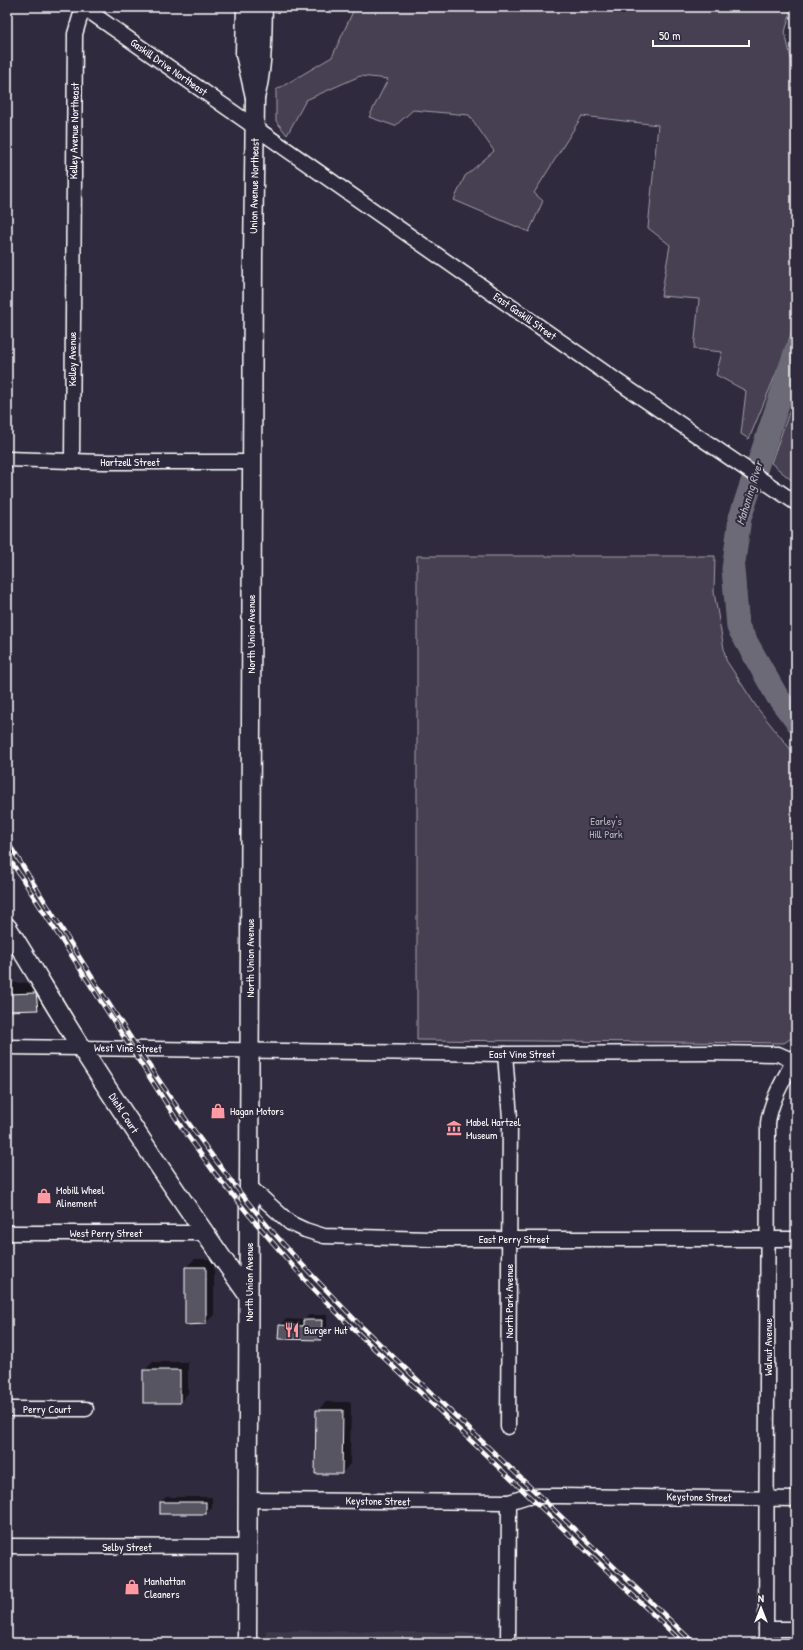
<svg xmlns="http://www.w3.org/2000/svg" width="803" height="1650" font-family="'Patrick Hand',sans-serif">
<rect width="100%" height="100%" fill="#2f2a3d"/>
<filter id="ink" filterUnits="userSpaceOnUse"><feTurbulence type="fractalNoise" baseFrequency=".025" numOctaves="2"/><feDisplacementMap in="SourceGraphic" scale="8" xChannelSelector="R" yChannelSelector="G"/><feConvolveMatrix kernelMatrix="1 2 1 2 8 2 1 2 1" color-interpolation-filters="sRGB"/></filter>
<g filter="url(#ink)">
<!-- built -->
<polygon fill="#3c3749" points="266,1630 483,1633 483,1643 266,1643"/>
<!-- green -->
<g fill="#464152" stroke="#a2a0a8">
<polygon points="355,7 789,7 790,15 785,32 796,80 796,317 787,347 749,439 741,434 746,391 716,375 722,352 694,349 699,299 661,296 670,245 648,228 658,125 582,116 534,193 543,201 529,232 454,200 465,176 494,151 469,115 413,110 395,126 369,117 388,79 360,76 306,100 287,135 276,121 276,90 332,57"/>
<polygon points="796,393 796,484 771,463"/>
<polygon points="417,556 715,556 714,592 726,660 758,709 796,756 796,1035 784,1043 417,1040"/>
</g>
<!-- shadow -->
<g fill="#0007">
<polygon points="47,982 49,998 38,1009 7,1010 7,989 14,983"/>
<polygon points="195,1259 214,1259 214,1315 205,1323 186,1267"/>
<polygon points="309,1315 327,1315 327,1334 321,1339 280,1325 286,1319 304,1320"/>
<polygon points="153,1362 188,1362 188,1393 180,1402 144,1371"/>
<polygon points="326,1402 351,1402 350,1464 342,1473 317,1411"/>
<polygon points="166,1497 212,1497 212,1508 206,1513 161,1502"/>
</g>
<g fill="none" stroke-linecap="round" stroke-linejoin="round">
<!-- river -->
<polyline stroke="#6d6a77" stroke-width="23" points="796,350 740,518 733,569 738,627 777,696 796,721"/>
</g>
<!-- building -->
<g fill="#595564" stroke="#fff">
<polygon points="36,993 38,1010 7,1011 7,994"/>
<polygon points="185,1267 206,1267 206,1324 185,1325"/>
<polygon points="303,1320 322,1320 321,1340 278,1339 279,1325 303,1326"/>
<rect x="143" y="1370" width="37" height="33"/>
<polygon points="316,1410 343,1410 342,1474 315,1474"/>
<rect x="160" y="1502" width="46" height="12"/>
</g>
<g fill="none" stroke-linecap="round" stroke-linejoin="round">
<!-- minor casing -->
<g stroke="#fff" stroke-width="17">
<g id="minor">
<polyline points="83,7 620,383 796,503"/>
<polyline points="7,459 103,462 252,462"/>
<polyline points="72,461 75,34 83,7"/>
<polyline points="7,1047 505,1054 710,1053 778,1054 794,1061"/>
<polyline points="505,1054 510,1118 508,1427"/>
<polyline points="249,1186 290,1223 305,1230 324,1236 430,1239 796,1239"/>
<polyline points="7,1233 205,1233"/>
<polyline points="7,1409 86,1409"/>
<polyline points="247,1500 509,1502 528,1496 560,1496 796,1499"/>
<polyline points="7,1546 247,1547"/>
<polyline points="766,1629 796,1629"/>
<polyline points="508,1643 509,1502"/>
<path d="M 766,1643 L 768,1123 C 771,1099 785,1078 796,1056"/>
</g>
</g>
<!-- major casing -->
<g stroke="#fff" stroke-width="21">
<g id="major">
<polyline points="246,7 245,54 255,97"/>
<path d="M 7,927 C 33,967 56,1009 82,1049 C 135,1132 191,1214 248,1295"/>
<path d="M 247,1643 L 253,258 L 255,98 C 263,68 262,38 263,7"/>
</g>
</g>
<!-- minor -->
<use href="#minor" stroke="#2f2a3d" stroke-width="14"/>
<!-- major -->
<use href="#major" stroke="#2f2a3d" stroke-width="18"/>
<!-- rail casing -->
<g stroke="#fff" stroke-width="4.5">
<g id="rail">
<path d="M 7,841 C 79,955 147,1071 229,1178 C 269,1231 316,1280 362,1327 L 694,1643"/>
<polyline points="7,855 182,1128 213,1171 249,1215 305,1280 341,1317 683,1643"/>
</g>
</g>
<!-- rail -->
<use href="#rail" stroke="#2f2a3d" stroke-width="3" stroke-dasharray="9" stroke-linecap="butt"/>
</g>
</g>
<!-- icons -->
<defs>
<g id="shop-bare" transform="scale(1.2)"><path d="M-5-2.5h2.3a2.7 3.5 0 0 1 5.4 0H5L5.5 6h-11ZM-1.5-2.5h3a1.5 2.3 0 0 0-3 0Z" fill="#ff9aa2" stroke="#2f2a3d" stroke-width="2.5" paint-order="stroke"/></g>
<g id="museum-bare" transform="scale(1.2)"><path d="M0-6L6-3V-2H-6V-3ZM-5-1h2V3h-2ZM-1-1h2V3h-2ZM3-1h2V3H3ZM-6 4H6V6H-6Z" fill="#ff9aa2" stroke="#2f2a3d" stroke-width="2.5" paint-order="stroke"/></g>
<g id="restaurant-bare" transform="scale(1.2)"><path d="M-5-6h1v4h1v-4h1v4h1v-4h1v5L-1.5 .5V6h-2V.5L-5-1ZM5-6V6H3V1.5H1.5Q1.5-4 5-6Z" fill="#ff9aa2" stroke="#2f2a3d" stroke-width="2.5" paint-order="stroke"/></g>
</defs>
<g fill-rule="evenodd">
<use href="#shop-bare" x="218" y="1111"/>
<use href="#museum-bare" x="454" y="1128"/>
<use href="#shop-bare" x="44" y="1196"/>
<use href="#restaurant-bare" x="292" y="1330"/>
<use href="#shop-bare" x="132" y="1587"/>
</g>
<g text-anchor="middle" dominant-baseline="central" stroke-width="4" stroke-linejoin="round" paint-order="stroke">
<!-- street labels -->
<g font-size="11" fill="#fff" stroke="#2f2a3d">
<text transform="translate(169 67) rotate(35)">Gaskill Drive Northeast</text>
<text transform="translate(74 131) rotate(-89)">Kelley Avenue Northeast</text>
<text transform="translate(254 186) rotate(-89)">Union Avenue Northeast</text>
<text transform="translate(525 316) rotate(35)">East Gaskill Street</text>
<text transform="translate(72 359) rotate(-90)">Kelley Avenue</text>
<text x="130" y="462">Hartzell Street</text>
<text transform="translate(251 634) rotate(-90)">North Union Avenue</text>
<text transform="translate(250 958) rotate(-90)">North Union Avenue</text>
<text transform="translate(128 1048) rotate(1)">West Vine Street</text>
<text x="522" y="1054">East Vine Street</text>
<text transform="translate(124 1113) rotate(57)">Diehl Court</text>
<text x="106" y="1233">West Perry Street</text>
<text x="514" y="1239">East Perry Street</text>
<text transform="translate(249 1282) rotate(-90)">North Union Avenue</text>
<text transform="translate(509 1301) rotate(-90)">North Park Avenue</text>
<text transform="translate(768 1347) rotate(-90)">Walnut Avenue</text>
<text x="47" y="1409">Perry Court</text>
<text transform="translate(699 1497) rotate(1)">Keystone Street</text>
<text transform="translate(378 1501) rotate(1)">Keystone Street</text>
<text x="127" y="1547">Selby Street</text>
</g>
<!-- park labels -->
<g font-size="11" fill="#b5b3ba" stroke="#2f2a3d">
<text x="606" y="821">Earley's<tspan x="606" dy="13">Hill Park</tspan></text>
</g>
<!-- poi labels -->
<g font-size="11" fill="#fff" stroke="#2f2a3d" text-anchor="start">
<text x="230" y="1111">Hagan Motors</text>
<text x="466" y="1122">Mabel Hartzel<tspan x="466" dy="13">Museum</tspan></text>
<text x="56" y="1190">Mobill Wheel<tspan x="56" dy="13">Alinement</tspan></text>
<text x="304" y="1330">Burger Hut</text>
<text x="144" y="1581">Manhattan<tspan x="144" dy="13">Cleaners</tspan></text>
</g>
<!-- water labels -->
<g font-size="12" font-style="italic" fill="#b6b4bb" stroke="#2f2a3d">
<text transform="translate(749 493) rotate(-73)">Mahoning River</text>
</g>
</g>
<!-- margin -->
<rect width="803" height="1650" fill="none" stroke="#2f2a3d" stroke-width="24"/>
<rect x="12" y="12" width="779" height="1626" fill="none" stroke="#fff" stroke-width="1.5" filter="url(#ink)"/>
<!-- north arrow -->
<g transform="translate(761 1608)" stroke="#2f2a3d" stroke-width="3" paint-order="stroke">
<path d="M0-3L7 15L0 10L-7 15Z" fill="#ffffff"/>
<text y="-6" font-size="11" font-weight="bold" text-anchor="middle" fill="#ffffff">N</text>
</g>
<!-- scale -->
<path d="M653 40v6h96v-6" fill="none" stroke="#ffffff" stroke-width="2"/>
<text x="659" y="40" font-size="12" fill="#ffffff" stroke="#2f2a3d" stroke-width="3" paint-order="stroke">50 m</text>
</svg>
